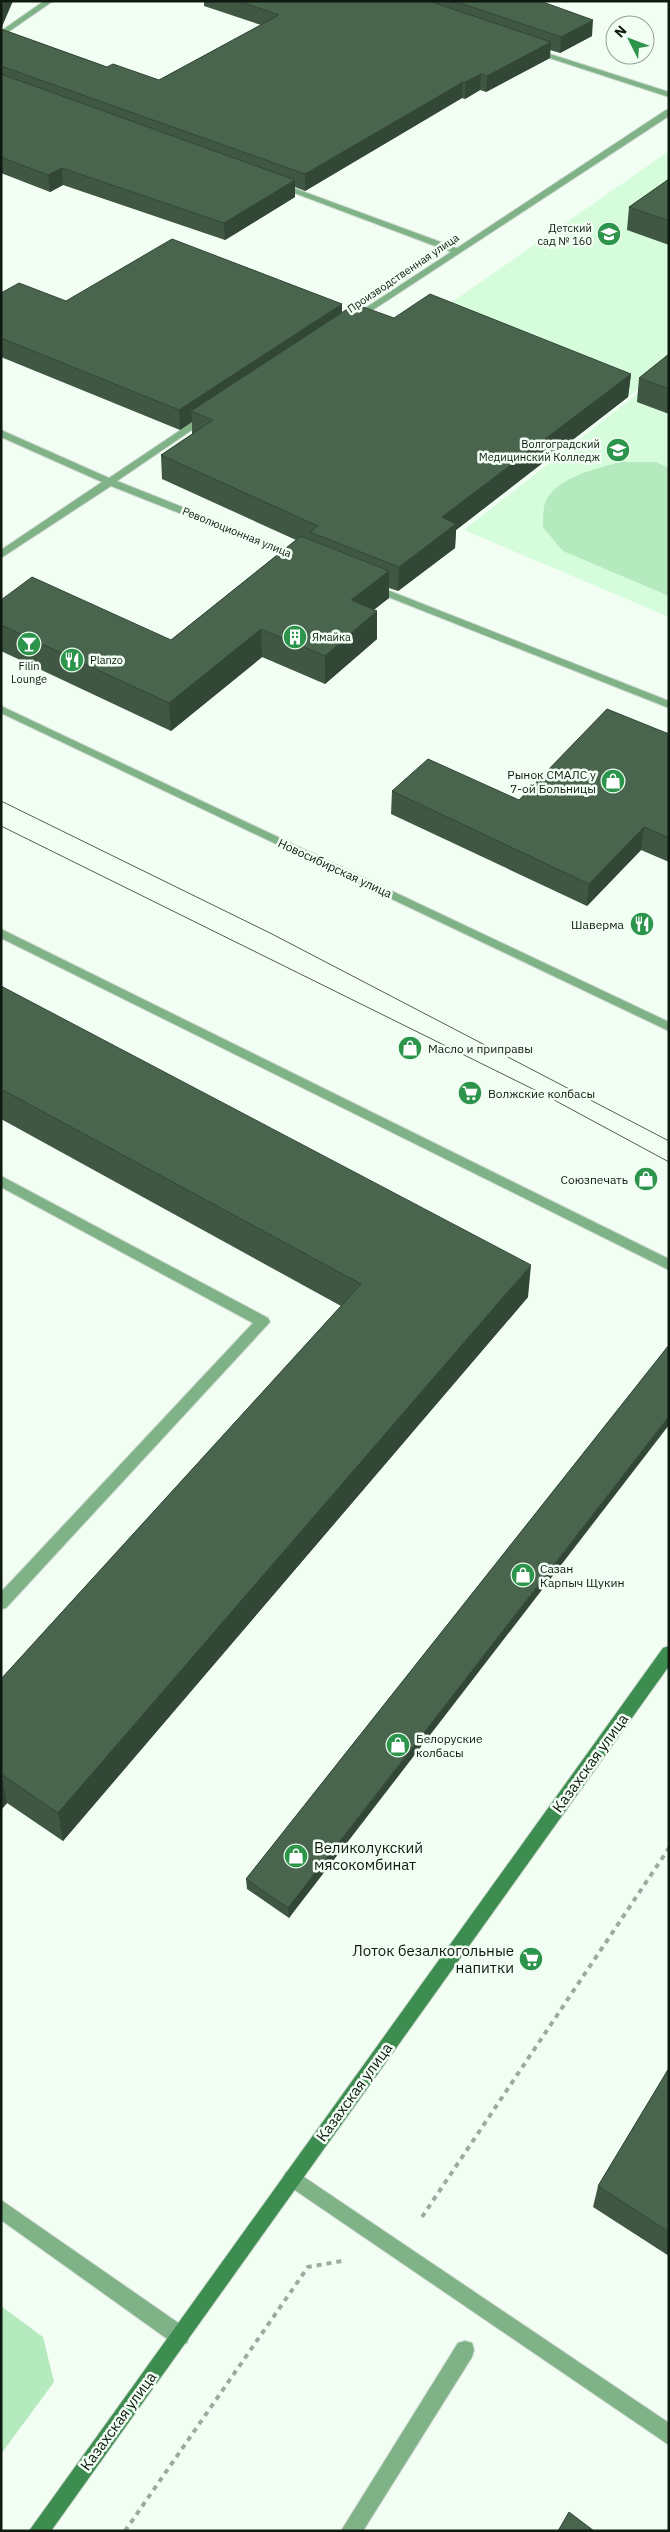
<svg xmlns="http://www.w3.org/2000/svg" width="670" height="2532" font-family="'IBM Plex Sans',sans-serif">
<rect width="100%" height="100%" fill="#f2fef3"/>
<!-- built -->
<g fill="#d5fcdb">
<polygon points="669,151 669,365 628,397 429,318"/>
<polygon points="669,369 669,617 464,530"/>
</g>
<!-- green -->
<g fill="#b5e9be">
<path d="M 621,462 L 656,462 L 669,468 L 669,596 L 563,551 L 543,527 C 543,519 543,510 545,503 C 554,478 598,468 621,462 Z"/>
<polygon points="1,2306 43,2337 54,2382 1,2454"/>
</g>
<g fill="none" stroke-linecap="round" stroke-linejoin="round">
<!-- service casing -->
<g stroke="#ced9cf" stroke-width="2">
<g id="service">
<polygon points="1,929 669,1259 669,1270 1,938"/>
<polygon points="1,1176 268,1318 270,1322 6,1608 1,1609 1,1592 253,1323 1,1187"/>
<polygon points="292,2169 669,2423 669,2445 286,2184 283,2178 286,2172"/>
<polygon points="1,2200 187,2329 189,2336 187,2343 180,2345 173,2343 1,2220"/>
<polygon points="465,2341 472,2343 474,2350 472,2357 363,2531 341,2531 458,2343"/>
</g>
</g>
<!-- minor casing -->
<g stroke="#ced9cf" stroke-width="2">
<g id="minor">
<polygon points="44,1 53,1 1,37 1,31"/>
<polygon points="531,48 669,92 669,97 531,52"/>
<polygon points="666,110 669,110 669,116 353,323 350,322 350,318 451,252 273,185 280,183 457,248"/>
<polygon points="203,415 211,417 117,481 303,555 303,559 295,559 111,486 1,558 1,550 102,482 1,437 1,430 109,478"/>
<polygon points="372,584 669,701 669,708 368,589 367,587"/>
</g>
</g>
<!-- tertiary casing -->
<g stroke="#ced9cf" stroke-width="2">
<polygon id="tertiary" points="1,706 669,1022 669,1031 1,713"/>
</g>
<!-- secondary casing -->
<g stroke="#ced9cf" stroke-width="2">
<polygon id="secondary" points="669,1646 669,1666 51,2531 29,2531 663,1648"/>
</g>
<!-- path -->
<g stroke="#9eaaa0" stroke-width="4" stroke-dasharray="5 5" stroke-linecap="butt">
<polyline points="422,2217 669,1848"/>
<polyline points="125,2531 308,2267 342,2261"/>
</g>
<!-- service -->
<use href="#service" fill="#80b288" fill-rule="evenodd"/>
<!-- minor -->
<use href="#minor" fill="#80b288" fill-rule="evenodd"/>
<!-- tertiary -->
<use href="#tertiary" fill="#80b288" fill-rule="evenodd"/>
<!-- secondary -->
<use href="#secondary" fill="#3d8d51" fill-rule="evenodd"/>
<!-- tram -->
<g stroke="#525d53" stroke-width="1">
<polyline points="1,801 272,934 669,1141"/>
<polyline points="1,826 543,1094 669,1162"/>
</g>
</g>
<!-- wall -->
<g fill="#3f5743">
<polygon points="204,1 540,1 592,36 560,53 550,50 550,58 486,92 480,90 465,99 462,98 305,191 295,187 295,197 225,240 63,185 50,192 1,173 1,29 107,67 159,80 261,25 204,6"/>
<polygon points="669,179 669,245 627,230 629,207"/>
<polygon points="1,293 66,301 342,312 394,318 631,374 628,397 456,530 455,548 398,591 389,588 389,598 374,609 377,639 325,684 262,657 171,731 1,651 1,600 171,640 296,540 162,479 161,455 192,434 192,422 180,430 1,357"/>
<polygon points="669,354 669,414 637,402 639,378"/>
<polygon points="669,734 669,862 641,850 587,906 391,814 392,791 519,800"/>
<polygon points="1,986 528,1297 63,1841 7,1803 1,1810 1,1679 341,1306 1,1119"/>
<polygon points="669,1345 289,1918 247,1889 246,1879"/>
<polygon points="669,2068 669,2256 593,2207 598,2186"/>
</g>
<!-- shaded-wall -->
<g fill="#334737">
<polygon points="5,1 13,1 1,29 1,9"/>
<polygon points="593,20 592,36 560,53 561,37"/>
<polygon points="551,42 550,58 486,92 487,76"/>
<polygon points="481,74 480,90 465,99 465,82"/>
<polygon points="463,82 462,98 305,191 305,174"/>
<polygon points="62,168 63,185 50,192 48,175"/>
<polygon points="295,180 295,197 225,240 224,223"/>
<polygon points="342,304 342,322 191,411 192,422 180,430 179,410"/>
<polygon points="631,374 628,397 456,530 455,548 398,591 399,567 442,517"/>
<polygon points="389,571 389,598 351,628 351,600"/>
<polygon points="377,611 377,639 325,684 325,656"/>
<polygon points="261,629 262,657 171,731 169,703"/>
<polygon points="644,827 641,850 587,906 589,884"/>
<polygon points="531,1265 528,1297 63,1841 58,1813"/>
<polygon points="669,1416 669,1425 289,1918 288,1908"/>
<polygon points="1,1774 7,1803 1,1810"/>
</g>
<!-- building -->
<g fill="#49654e" stroke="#334737">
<polygon points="1,1 5,1 1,9"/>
<polygon points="238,1 429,1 551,42 487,76 481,74 465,82 463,82 305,174 1,66 1,29 107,67 113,64 159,80 279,15"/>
<polygon points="454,1 540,1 593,20 561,37"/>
<polygon points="1,74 295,180 224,223 62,168 48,175 1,157"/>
<polygon points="669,179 669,221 629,207"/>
<polygon points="172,239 342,304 179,410 1,338 1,293 19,283 66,301"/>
<polygon points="430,294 631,374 442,517 456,524 399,567 310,532 318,526 161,455 213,420 191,411 355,304 394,318"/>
<polygon points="669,354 669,389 639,378"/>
<polygon points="301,536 389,571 351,600 377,611 325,656 261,629 169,703 1,625 1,600 32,577 171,640"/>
<polygon points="607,709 669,734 669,838 644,827 589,884 392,791 428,759 519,800"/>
<polygon points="1,986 531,1265 58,1813 1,1774 1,1679 361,1284 1,1089"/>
<polygon points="669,1345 669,1416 288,1908 246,1879"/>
<polygon points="669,2068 669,2232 598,2186"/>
<polygon points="569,2512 594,2531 558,2531"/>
</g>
<!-- icons -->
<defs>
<g id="school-disc" transform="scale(1.25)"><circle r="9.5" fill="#2c944b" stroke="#f2fef3"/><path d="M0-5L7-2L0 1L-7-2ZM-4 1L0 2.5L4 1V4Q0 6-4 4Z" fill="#fff"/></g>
<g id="university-disc" transform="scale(1.25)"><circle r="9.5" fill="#2c944b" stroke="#f2fef3"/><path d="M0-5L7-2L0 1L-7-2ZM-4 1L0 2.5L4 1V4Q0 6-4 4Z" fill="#fff"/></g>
<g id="building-disc" transform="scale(1.25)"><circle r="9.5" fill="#2c944b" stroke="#f2fef3"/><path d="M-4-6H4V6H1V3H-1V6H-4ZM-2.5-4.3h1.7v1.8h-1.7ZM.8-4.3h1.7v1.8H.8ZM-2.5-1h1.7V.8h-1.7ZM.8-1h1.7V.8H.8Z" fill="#fff"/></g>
<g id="bar-disc" transform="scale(1.25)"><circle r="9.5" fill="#2c944b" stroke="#f2fef3"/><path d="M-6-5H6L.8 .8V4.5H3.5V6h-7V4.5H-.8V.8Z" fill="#fff"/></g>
<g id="restaurant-disc" transform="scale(1.25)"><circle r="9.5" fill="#2c944b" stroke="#f2fef3"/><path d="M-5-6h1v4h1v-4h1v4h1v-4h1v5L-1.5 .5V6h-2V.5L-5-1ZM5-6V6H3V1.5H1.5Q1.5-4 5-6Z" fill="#fff"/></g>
<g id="shop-disc" transform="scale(1.25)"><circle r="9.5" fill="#2c944b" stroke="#f2fef3"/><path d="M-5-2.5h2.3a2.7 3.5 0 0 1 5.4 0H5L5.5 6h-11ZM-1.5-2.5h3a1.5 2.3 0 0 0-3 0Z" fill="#fff"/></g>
<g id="supermarket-disc" transform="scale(1.25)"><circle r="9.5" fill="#2c944b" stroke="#f2fef3"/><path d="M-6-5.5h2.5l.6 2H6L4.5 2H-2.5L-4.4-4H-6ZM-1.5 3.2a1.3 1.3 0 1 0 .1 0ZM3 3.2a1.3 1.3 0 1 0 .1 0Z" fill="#fff"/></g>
</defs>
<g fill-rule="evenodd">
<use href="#school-disc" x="609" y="234"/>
<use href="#university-disc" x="618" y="450"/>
<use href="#building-disc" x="295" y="637"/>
<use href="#bar-disc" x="29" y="644"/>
<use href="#restaurant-disc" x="72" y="660"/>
<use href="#shop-disc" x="613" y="781"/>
<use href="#restaurant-disc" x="642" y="924"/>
<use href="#shop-disc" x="410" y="1048"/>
<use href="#supermarket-disc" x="470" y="1093"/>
<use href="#shop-disc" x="646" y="1179"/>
<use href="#shop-disc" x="523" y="1575"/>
<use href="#shop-disc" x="398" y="1745"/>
<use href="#shop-disc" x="296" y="1856"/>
<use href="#supermarket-disc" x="531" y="1959"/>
</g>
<g text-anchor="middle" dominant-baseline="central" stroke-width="5" stroke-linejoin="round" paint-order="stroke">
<!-- far-poi labels -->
<g font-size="11" fill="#0e1910" stroke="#f2fef3" text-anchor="end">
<text x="592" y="228">Детский<tspan x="592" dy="13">сад № 160</tspan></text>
<text x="600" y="444">Волгоградский<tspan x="600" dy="13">Медицинский Колледж</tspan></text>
<text x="312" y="637" text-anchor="start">Ямайка</text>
<text x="90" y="660" text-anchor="start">Planzo</text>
<text x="29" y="666" text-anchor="middle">Filin<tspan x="29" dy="13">Lounge</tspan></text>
</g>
<!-- far-street labels -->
<g font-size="11" fill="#0e1910" stroke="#f2fef3">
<text transform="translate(403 273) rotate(-34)">Производственная улица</text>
<text transform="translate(237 532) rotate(22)">Революционная улица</text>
</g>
<!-- poi labels -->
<g font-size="12" fill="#0e1910" stroke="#f2fef3" text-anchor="start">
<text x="596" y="774" text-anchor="end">Рынок СМАЛС у<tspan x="596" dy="14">7-ой Больницы</tspan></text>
<text x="624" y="924" text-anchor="end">Шаверма</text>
<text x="428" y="1048">Масло и приправы</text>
<text x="488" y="1093">Волжские колбасы</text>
<text x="628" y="1179" text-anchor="end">Союзпечать</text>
<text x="540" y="1568">Сазан<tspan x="540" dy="14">Карпыч Щукин</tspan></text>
<text x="416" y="1738">Белоруские<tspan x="416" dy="14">колбасы</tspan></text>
</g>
<!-- street labels -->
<g font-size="12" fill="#0e1910" stroke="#f2fef3">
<text transform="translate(335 868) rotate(25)">Новосибирская улица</text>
</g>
<!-- near-street labels -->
<g font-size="15" fill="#0e1910" stroke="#f2fef3">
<text transform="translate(590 1763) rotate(-54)">Казахская улица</text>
<text transform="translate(354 2092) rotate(-54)">Казахская улица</text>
<text transform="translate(118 2421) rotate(-54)">Казахская улица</text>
</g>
<!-- near-poi labels -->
<g font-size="15" fill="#0e1910" stroke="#f2fef3" text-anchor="start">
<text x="314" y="1847">Великолукский<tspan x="314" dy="17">мясокомбинат</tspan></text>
<text x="514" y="1950" text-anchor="end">Лоток безалкогольные<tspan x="514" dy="17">напитки</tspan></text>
</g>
</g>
<!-- border -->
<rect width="670" height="2532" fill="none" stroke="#0e1910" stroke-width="5"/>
<!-- north arrow -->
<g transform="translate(630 40) rotate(312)"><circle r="24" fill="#f2fef3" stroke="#97a298"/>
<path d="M0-4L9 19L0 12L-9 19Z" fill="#2c944b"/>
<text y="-8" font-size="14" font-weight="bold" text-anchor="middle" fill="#0e1910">N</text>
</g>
</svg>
